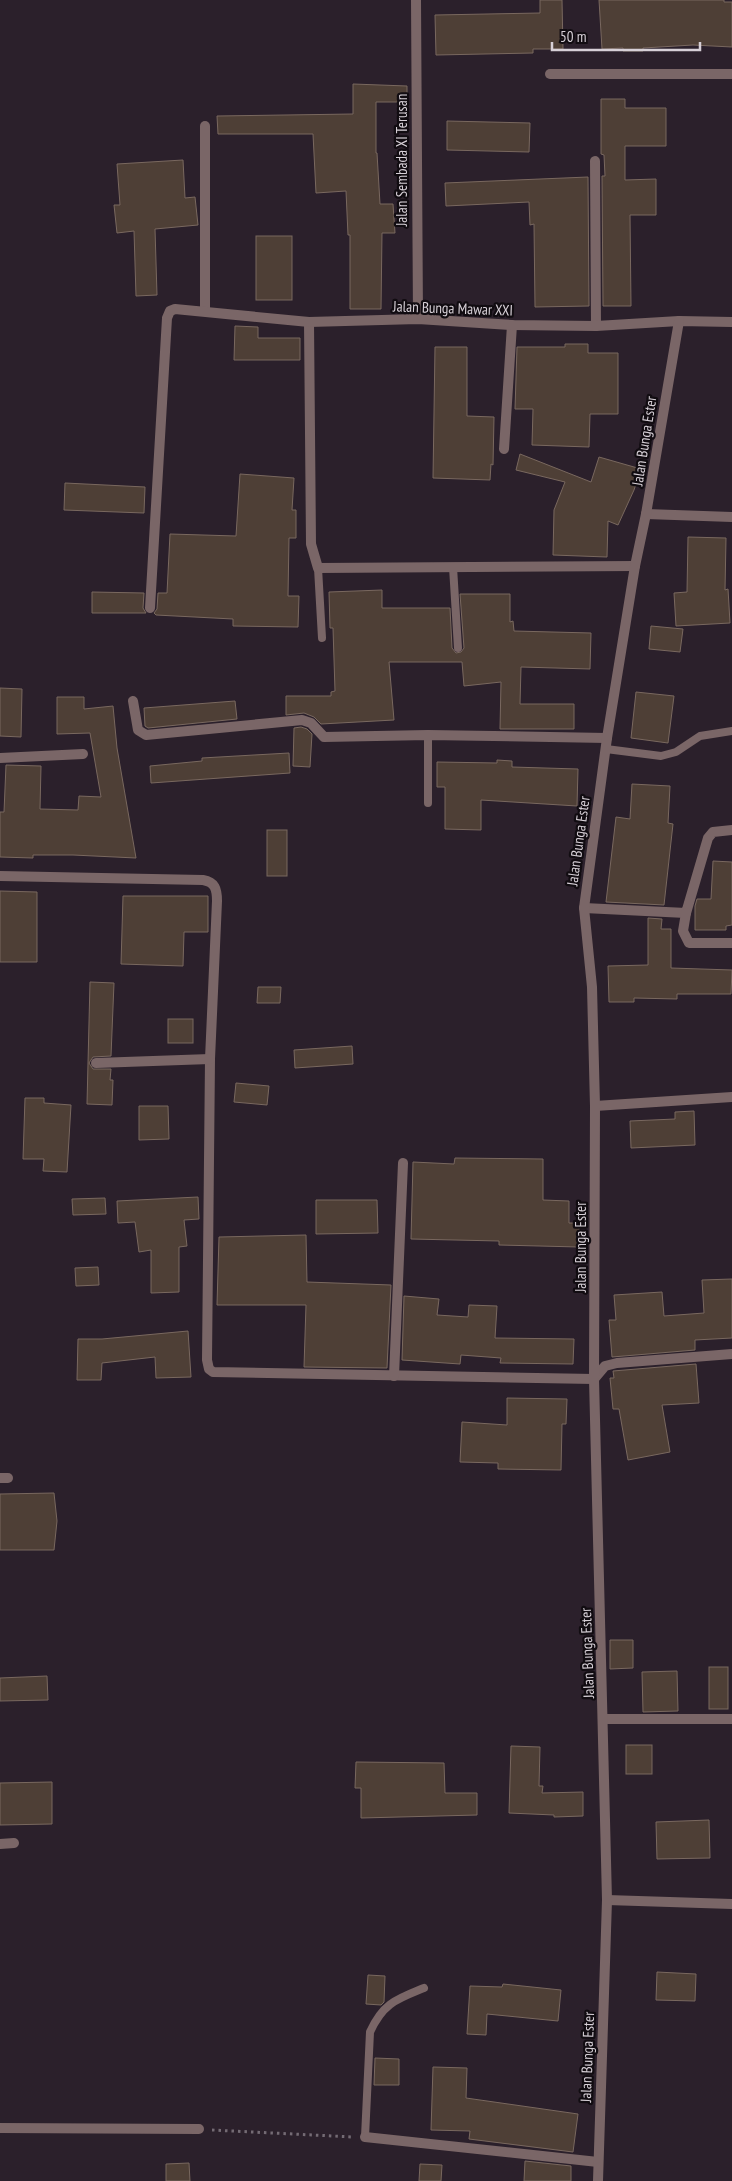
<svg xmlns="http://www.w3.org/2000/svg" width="732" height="2181" font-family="'PT Sans Narrow',sans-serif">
<rect width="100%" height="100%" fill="#2b202b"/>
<!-- building -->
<g fill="#4e3f36" stroke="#79685f">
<polygon points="540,0 562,0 563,49 533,49 533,53 436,55 435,15 540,13"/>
<polygon points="599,0 724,0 724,2 732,2 732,47 693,45 643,48 643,51 623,51 623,48 602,49"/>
<polygon points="353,84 407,86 407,102 376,102 376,153 377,153 380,204 393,204 395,233 382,233 381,309 350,309 350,235 348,235 346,191 316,193 313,134 218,134 217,116 353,114"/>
<polygon points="601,99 625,99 625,108 666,108 666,146 625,146 625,180 656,179 656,215 630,215 631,306 603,306 602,176 605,176 604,155 601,154"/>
<polygon points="447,121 530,123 529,152 447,150"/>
<polygon points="183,160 185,198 195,197 198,225 155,229 157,295 136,296 134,231 117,233 114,205 120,205 117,164"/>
<polygon points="588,177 589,306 535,307 534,224 530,225 529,202 446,206 445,183"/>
<rect x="256" y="236" width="36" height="64"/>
<polygon points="235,326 258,327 258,338 300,338 300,360 234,360"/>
<polygon points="565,344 588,344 588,353 618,353 618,414 590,414 589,447 532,445 533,409 515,409 517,347 565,347"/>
<polygon points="435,347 467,347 467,416 494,417 493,465 491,464 490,480 433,478"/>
<polygon points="520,454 591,482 599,457 641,469 634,490 618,525 608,521 607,557 553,555 554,510 565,482 516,470"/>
<polygon points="240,474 294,478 292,510 296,510 296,538 289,538 288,596 299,596 298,627 233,626 233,619 156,615 154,613 157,609 158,593 167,593 170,534 236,536"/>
<polygon points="65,483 145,487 144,513 64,510"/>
<polygon points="688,537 726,538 725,590 728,589 730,623 676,626 674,593 687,592"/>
<polygon points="382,590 382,608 450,608 452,648 456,653 461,652 464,648 460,594 510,594 510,622 513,621 514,631 591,633 590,669 521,667 520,704 574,704 574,729 500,729 501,682 464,686 462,662 389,662 394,720 321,724 314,717 304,713 286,715 286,696 331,696 331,692 335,691 333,628 330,628 329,592"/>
<polygon points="92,592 144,593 143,608 146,613 92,613"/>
<polygon points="651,626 683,629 680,652 649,649"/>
<polygon points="0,688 22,689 21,737 0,736"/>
<polygon points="636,692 674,696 668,743 631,738"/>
<polygon points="57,697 84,697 84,709 113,706 117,748 136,858 73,855 33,855 33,858 0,857 0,812 4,812 6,765 41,766 40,809 78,810 79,796 101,797 90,733 57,734"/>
<polygon points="235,701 237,719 148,728 145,726 144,708"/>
<polygon points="301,727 307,729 312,734 310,767 293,766 294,728"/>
<polygon points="289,753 290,773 151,783 150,766 202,761 202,758"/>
<polygon points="497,760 512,761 512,767 578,769 577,806 481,800 481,830 445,829 445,787 437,787 437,762 497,763"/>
<polygon points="632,784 670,786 668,823 673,824 664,905 606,902 616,817 630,819"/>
<rect x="267" y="830" width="20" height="46"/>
<polygon points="713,861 732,862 732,925 726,926 726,930 695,930 695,906 697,899 711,899"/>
<polygon points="0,891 37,892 37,962 0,962"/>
<polygon points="123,896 208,896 208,932 184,932 183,966 121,964"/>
<polygon points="648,918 662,919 661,929 671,929 671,968 732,970 731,994 677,994 677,999 634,998 634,1002 609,1002 608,966 648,965"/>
<polygon points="90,982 114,983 111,1056 93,1057 89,1063 93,1069 111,1069 110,1080 113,1080 112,1105 87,1104"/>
<polygon points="258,987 281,987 280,1003 257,1003"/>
<rect x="168" y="1019" width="25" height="24"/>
<polygon points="352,1046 353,1064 295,1068 294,1050"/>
<polygon points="236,1083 269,1086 267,1105 234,1102"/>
<polygon points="25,1098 44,1098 44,1103 71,1105 67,1172 43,1171 44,1159 23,1159"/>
<polygon points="139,1106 168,1106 169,1139 139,1140"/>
<polygon points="694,1111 695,1145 631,1148 630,1121 675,1119 675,1112"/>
<polygon points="455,1158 543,1159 543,1200 569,1201 569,1223 579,1223 579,1247 499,1245 499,1241 411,1239 413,1162 454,1164"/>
<polygon points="198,1197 199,1219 184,1220 187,1246 179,1247 179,1292 151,1293 151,1250 139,1252 135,1222 118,1223 117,1201"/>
<polygon points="105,1198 106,1214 73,1215 72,1199"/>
<polygon points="316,1200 377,1200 378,1233 316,1234"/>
<polygon points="306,1235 307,1282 391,1285 387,1368 304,1367 306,1305 217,1305 219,1237"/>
<polygon points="98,1267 99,1285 76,1286 75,1268"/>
<polygon points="732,1279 732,1338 695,1340 695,1350 612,1357 609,1320 616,1320 614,1295 662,1292 664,1316 704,1313 702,1280"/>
<polygon points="404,1296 439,1299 437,1315 468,1317 469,1305 497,1306 495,1338 574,1339 573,1364 500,1363 501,1358 461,1355 460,1364 402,1360"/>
<polygon points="188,1331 191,1377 156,1378 155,1357 102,1363 101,1380 77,1380 78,1339 102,1339"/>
<polygon points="696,1364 699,1403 662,1405 670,1452 628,1460 619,1409 613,1409 610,1378 614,1378 613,1371"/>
<polygon points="507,1398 567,1399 566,1424 562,1424 561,1470 498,1469 498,1463 460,1462 462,1422 507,1425"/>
<polygon points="54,1493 57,1521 54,1550 0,1550 0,1494"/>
<polygon points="610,1640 633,1640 633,1668 610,1669"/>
<rect x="709" y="1667" width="19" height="42"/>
<polygon points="677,1671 678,1711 643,1712 642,1672"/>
<polygon points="47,1676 48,1700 0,1701 0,1678"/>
<rect x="626" y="1745" width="26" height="29"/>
<polygon points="511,1746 540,1747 539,1786 543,1786 542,1793 583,1792 583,1816 554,1817 554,1815 509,1813"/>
<polygon points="356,1762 444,1763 445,1793 477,1793 477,1815 361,1818 361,1788 355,1788"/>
<polygon points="52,1782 52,1824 0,1825 0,1783"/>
<polygon points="709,1820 710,1858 657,1859 656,1822"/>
<polygon points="657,1972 696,1974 695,2001 656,2000"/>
<polygon points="368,1975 385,1976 384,2002 381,2005 366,2004"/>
<polygon points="503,1984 561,1990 558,2021 487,2014 486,2035 467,2034 470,1986 502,1987"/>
<polygon points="375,2058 399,2059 399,2085 374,2085"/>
<polygon points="433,2067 467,2068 466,2098 578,2114 573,2152 469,2139 470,2131 431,2130"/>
<polygon points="525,2161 571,2166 571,2181 524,2181"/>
<polygon points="189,2163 190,2181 166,2181 166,2164"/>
<polygon points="420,2164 442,2165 441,2181 419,2181"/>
</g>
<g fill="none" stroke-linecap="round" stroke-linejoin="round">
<!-- path -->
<polyline stroke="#746b74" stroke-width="3" stroke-dasharray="2.5 4" stroke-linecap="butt" points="212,2130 353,2137"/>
<!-- lane -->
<g stroke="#7a6667" stroke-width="8">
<polyline points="453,567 458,648"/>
<polyline points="318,568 322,638"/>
<polyline points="428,735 428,803"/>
<polyline points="606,749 661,756 676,752 700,736 732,731"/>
<path d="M 365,2137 L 370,2032 C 383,2003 397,1999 424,1988"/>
</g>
<!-- street -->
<g stroke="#7a6667" stroke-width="10">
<polyline points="416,0 418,319"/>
<polyline points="550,74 732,74"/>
<polyline points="595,161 596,326"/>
<polyline points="205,311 205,126"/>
<polyline points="309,322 311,544 318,568 635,566"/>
<polyline points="504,449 512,325"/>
<polyline points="646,514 732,517"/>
<polyline points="150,608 167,318 170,311 175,309 309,322 418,319 512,325 596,326 679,321 732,322"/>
<polyline points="133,701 138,730 146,735 302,720 311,723 324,737 428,735 607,738"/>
<polyline points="0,758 83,754"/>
<path d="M 0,876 L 203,880 C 215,882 217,889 217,901 L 210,1059 L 207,1360 L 209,1369 L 213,1372 L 594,1379 L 605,1366 L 617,1363 L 732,1354"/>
<polyline points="584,908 686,913 708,838 713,832 732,830"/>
<polyline points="686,913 683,931 689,943 732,943"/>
<polyline points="96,1063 210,1059"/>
<polyline points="595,1106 732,1097"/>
<polyline points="394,1376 403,1163"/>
<polyline points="0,1478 8,1478"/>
<polyline points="603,1719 732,1719"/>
<polyline points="0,1844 14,1843"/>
<polyline points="607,1900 732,1904"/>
<polyline points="0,2128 199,2129"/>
<polyline points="365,2137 598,2162"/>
<polyline points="598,2181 607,1900 594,1379 595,1106 592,987 584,908 607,738 635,566 646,514 679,321"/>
</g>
</g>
<g text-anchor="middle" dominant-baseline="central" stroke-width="4.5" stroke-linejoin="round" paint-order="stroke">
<!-- street labels -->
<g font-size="15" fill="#d7d0d7" stroke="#110c11">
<text transform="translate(401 160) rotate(-90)">Jalan Sembada XI Terusan</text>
<text transform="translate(453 308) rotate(2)">Jalan Bunga Mawar XXI</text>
<text transform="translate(644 441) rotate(-81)">Jalan Bunga Ester</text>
<text transform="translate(578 841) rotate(-82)">Jalan Bunga Ester</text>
<text transform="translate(580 1247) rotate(-90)">Jalan Bunga Ester</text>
<text transform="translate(587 1653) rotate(-92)">Jalan Bunga Ester</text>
<text transform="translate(587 2057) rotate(-88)">Jalan Bunga Ester</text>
</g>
</g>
<!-- scale -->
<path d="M552 42v8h148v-8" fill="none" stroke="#d7d0d7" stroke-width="2.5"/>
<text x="560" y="42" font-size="15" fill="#d7d0d7" stroke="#110c11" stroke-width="4" paint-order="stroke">50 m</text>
</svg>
